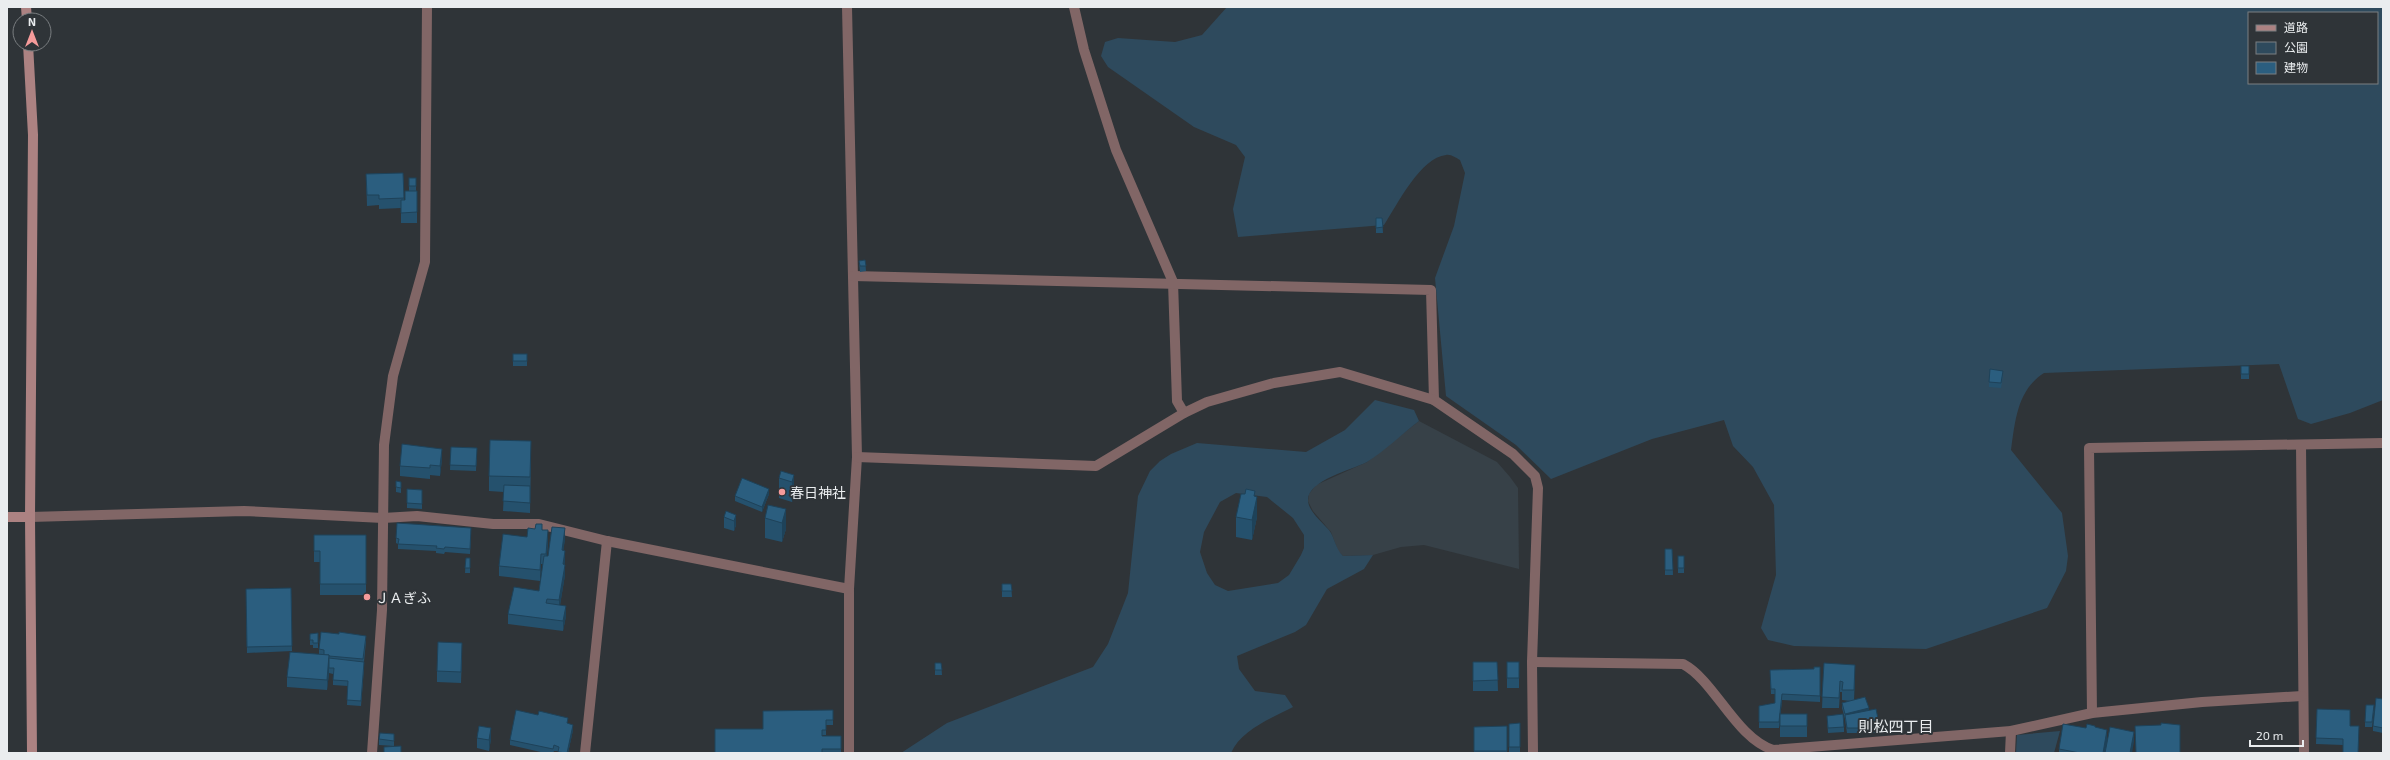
<svg xmlns="http://www.w3.org/2000/svg" width="2390" height="760" font-family="'Exo 2','Noto Sans JP',sans-serif">
<rect width="100%" height="100%" fill="#2f3438"/>
<!-- built -->
<polygon fill="#374148" points="1419,421 1497,462 1510,477 1518,488 1519,569 1424,545 1401,547 1373,555 1343,556 1338,551 1331,532 1313,511 1308,501 1309,494 1316,485 1367,462"/>
<!-- green -->
<g fill="#2e4a5d" fill-rule="evenodd">
<path d="M 1227,7 L 2383,7 L 2383,400 L 2350,413 L 2311,424 L 2298,419 L 2279,364 L 2044,373 C 2017,390 2015,422 2011,450 L 2062,513 L 2068,556 L 2066,571 L 2047,608 L 1926,649 L 1794,646 L 1768,640 L 1761,628 L 1776,575 L 1774,505 L 1753,467 L 1733,446 L 1724,420 L 1652,439 L 1551,479 L 1516,445 L 1446,396 L 1435,278 L 1454,226 L 1465,173 L 1460,160 C 1456,158 1451,154 1446,155 C 1421,157 1397,205 1384,225 L 1238,237 L 1233,209 L 1245,157 L 1236,145 L 1194,127 L 1108,67 L 1101,56 L 1105,42 L 1118,38 L 1175,42 L 1202,35 ZM 2249,13 L 2377,13 L 2377,83 L 2249,83 Z"/>
<path d="M 1375,400 L 1414,410 L 1419,421 C 1402,434 1385,451 1367,462 C 1352,470 1308,480 1308,500 C 1308,511 1322,522 1329,530 C 1335,538 1335,548 1343,556 L 1373,555 L 1364,569 L 1327,589 L 1306,625 L 1295,632 L 1237,656 L 1239,669 L 1255,691 L 1285,695 L 1293,707 C 1272,718 1241,730 1231,753 L 901,753 L 947,723 L 1093,667 L 1108,644 L 1128,593 L 1138,496 L 1150,471 L 1160,461 L 1171,454 L 1197,443 L 1306,452 L 1345,430 ZM 1236,493 L 1267,497 L 1293,518 L 1304,535 L 1304,548 L 1301,555 L 1289,575 L 1278,583 L 1228,591 L 1215,585 L 1207,573 L 1200,552 L 1204,532 L 1220,502 Z"/>
<polygon points="2060,731 2054,753 2016,753 2017,735"/>
</g>
<g fill="none" stroke-linecap="round" stroke-linejoin="round">
<!-- street -->
<g stroke="#816666" stroke-width="10">
<polyline points="847,7 857,457 849,589 849,753"/>
<polyline points="1074,7 1084,50 1116,150 1173,282 1177,401 1184,413"/>
<polyline points="853,276 1431,290 1434,400"/>
<polyline points="2301,445 2304,753"/>
<polyline points="857,457 1096,466 1184,413 1207,402 1274,383 1340,372 1434,400 1513,454 1535,476 1538,488 1532,662 1533,753"/>
<polyline points="30,517 244,511 383,518 417,516 493,524 539,524 607,541 849,589"/>
<path d="M 1532,662 L 1683,664 C 1715,681 1735,737 1773,750 L 2011,731 L 2092,713 L 2202,702 L 2302,696"/>
<polyline points="2092,713 2089,448 2383,443"/>
<polyline points="372,753 382,610 384,445 393,376 425,262 427,7"/>
<polyline points="585,753 607,541"/>
<polyline points="2010,753 2011,731"/>
</g>
<!-- secondary -->
<g stroke="#ac8282" stroke-width="10">
<polyline points="26,7 27,20"/>
<polyline points="28,44 33,135 30,517 32,753"/>
<polyline points="7,517 30,517"/>
</g>
</g>
<!-- wall -->
<g fill="#25516d">
<polygon points="403,173 404,200 405,200 409,191 409,178 416,178 416,191 417,191 417,223 401,223 401,208 379,209 379,205 367,206 366,174"/>
<polygon points="1376,218 1382,218 1383,233 1376,233"/>
<polygon points="865,260 866,271 860,272 859,261"/>
<rect x="513" y="354" width="14" height="12"/>
<rect x="2241" y="366" width="8" height="13"/>
<polygon points="2003,376 2001,388 1989,387 1989,382"/>
<polygon points="451,447 477,448 476,471 450,470"/>
<polygon points="531,456 530,513 503,511 504,492 489,491 489,476"/>
<polygon points="442,459 440,476 430,475 430,479 400,476 400,466"/>
<polygon points="794,475 794,495 792,502 779,498 779,478"/>
<polygon points="396,487 401,487 401,493 396,492"/>
<polygon points="407,489 422,490 422,509 407,508"/>
<polygon points="769,494 762,512 735,501 735,496"/>
<polygon points="1255,497 1257,517 1252,540 1236,537 1236,517"/>
<polygon points="786,509 786,529 782,542 765,538 765,518"/>
<polygon points="736,515 736,525 734,531 724,528 724,517"/>
<polygon points="542,530 548,541 547,556 548,556 565,539 563,551 565,561 564,565 565,575 560,605 566,616 563,631 508,624 508,614 539,591 543,564 541,564 540,581 499,576 499,566 527,537"/>
<polygon points="471,533 470,554 445,552 444,554 436,553 436,551 398,549 398,544 396,543 396,538"/>
<polygon points="314,535 366,535 366,595 320,595 320,562 314,562"/>
<polygon points="1665,549 1672,549 1673,575 1665,575"/>
<rect x="1678" y="556" width="6" height="17"/>
<polygon points="466,558 470,558 470,573 465,573"/>
<polygon points="1002,584 1011,584 1012,597 1002,597"/>
<polygon points="291,588 292,651 247,653 246,589"/>
<polygon points="318,633 318,648 313,648 313,645 310,645 310,634"/>
<polygon points="366,641 364,662 364,667 361,706 347,705 348,686 333,685 333,674 329,673 327,690 287,687 287,677 319,654 319,649"/>
<polygon points="462,654 461,683 437,682 437,671"/>
<polygon points="1473,662 1497,662 1498,691 1473,691"/>
<rect x="1507" y="662" width="12" height="26"/>
<polygon points="935,663 941,663 942,675 935,675"/>
<polygon points="1824,663 1855,675 1854,700 1869,711 1880,728 1880,733 1847,733 1845,719 1842,708 1842,703 1850,701 1842,700 1842,692 1840,692 1839,708 1822,708"/>
<polygon points="1820,667 1820,702 1782,700 1779,728 1759,728 1759,706 1775,703 1775,694 1771,694 1770,670 1814,669"/>
<polygon points="2383,699 2383,733 2373,731 2373,726"/>
<polygon points="2317,709 2350,710 2343,745 2316,744"/>
<polygon points="833,710 833,725 826,725 826,735 822,735 822,736 841,736 841,753 715,753"/>
<polygon points="2374,710 2372,727 2365,727 2365,722"/>
<rect x="1780" y="714" width="27" height="23"/>
<polygon points="1827,716 1844,727 1844,732 1828,733"/>
<polygon points="568,723 573,730 568,753 558,753 558,751 554,751 553,753 545,753 510,745 510,740"/>
<polygon points="1520,723 1520,752 1509,752 1509,724"/>
<polygon points="1507,726 1507,753 1474,753 1474,727"/>
<polygon points="2086,728 2095,728 2107,740 2105,753 2059,753 2059,749"/>
<polygon points="477,738 491,739 489,751 477,748"/>
<polygon points="379,739 394,739 394,746 379,745"/>
</g>
<!-- shaded-wall -->
<g fill="#1e4259">
<polygon points="442,449 442,459 440,476 440,466"/>
<polygon points="794,475 794,495 792,502 792,482"/>
<polygon points="769,489 769,494 762,512 762,507"/>
<polygon points="1255,491 1255,506 1257,497 1257,517 1252,540 1252,520 1254,496"/>
<polygon points="786,509 786,529 782,542 782,523"/>
<polygon points="736,515 736,525 734,531 734,521"/>
<polygon points="565,528 565,539 562,561 562,550"/>
<polygon points="548,530 548,541 546,564 546,554"/>
<polygon points="565,551 565,561 563,575 563,564"/>
<polygon points="541,554 541,564 540,581 540,570"/>
<polygon points="565,565 565,575 559,611 559,600"/>
<polygon points="566,606 566,616 563,631 563,621"/>
<polygon points="329,655 329,673 327,690 327,680"/>
<polygon points="1855,665 1855,675 1854,701 1854,690"/>
<polygon points="1782,694 1782,700 1779,728 1779,722"/>
<polygon points="1869,708 1869,713 1845,715 1845,719 1845,714"/>
<polygon points="573,725 573,730 568,753 567,753"/>
<polygon points="491,728 491,739 489,751 489,740"/>
<polygon points="2107,730 2107,740 2105,753 2103,753"/>
<polygon points="2134,732 2134,742 2132,753 2130,753"/>
</g>
<!-- building -->
<g fill="#2b5e7f" stroke="#1e4259">
<polygon points="403,173 404,198 379,199 379,195 367,195 366,174"/>
<rect x="409" y="178" width="7" height="8"/>
<polygon points="405,191 417,191 417,212 401,213 401,200 405,200"/>
<polygon points="1376,218 1382,218 1383,227 1376,228"/>
<polygon points="865,260 866,266 860,266 859,261"/>
<rect x="513" y="354" width="14" height="7"/>
<rect x="2241" y="366" width="8" height="8"/>
<polygon points="1990,369 2003,371 2001,383 1989,382"/>
<polygon points="490,440 531,441 530,477 489,476"/>
<polygon points="402,444 442,449 440,466 430,465 430,468 400,466"/>
<polygon points="451,447 477,448 476,466 450,465"/>
<polygon points="781,471 794,475 792,482 779,478"/>
<polygon points="742,478 769,489 762,507 735,496"/>
<polygon points="396,481 401,482 401,488 396,487"/>
<polygon points="504,485 530,486 530,503 503,501"/>
<polygon points="407,489 422,490 422,504 407,503"/>
<polygon points="1246,489 1255,491 1254,496 1257,497 1252,520 1236,517 1241,494 1245,494"/>
<polygon points="768,505 786,509 782,523 765,518"/>
<polygon points="726,511 736,515 734,521 724,517"/>
<polygon points="397,523 471,528 470,549 445,547 444,549 436,548 437,546 398,544 399,539 396,538"/>
<polygon points="536,524 542,524 542,530 548,530 546,554 541,554 540,570 499,566 503,534 527,537 528,528 535,529"/>
<polygon points="552,527 565,528 562,550 565,551 563,564 565,565 559,600 547,599 546,603 566,606 563,621 508,614 514,587 539,591 544,556 548,556"/>
<polygon points="314,535 366,535 366,584 320,584 320,551 314,551"/>
<polygon points="1665,549 1672,549 1673,570 1665,570"/>
<rect x="1678" y="556" width="6" height="12"/>
<polygon points="466,558 470,558 470,568 465,568"/>
<polygon points="1002,584 1011,584 1012,591 1002,591"/>
<polygon points="291,588 292,646 247,647 246,589"/>
<polygon points="321,632 339,634 339,632 366,636 363,659 329,656 329,655 324,655 324,650 319,649"/>
<polygon points="318,633 318,643 313,643 313,640 310,640 310,634"/>
<polygon points="438,642 462,643 461,672 437,671"/>
<polygon points="290,652 329,655 327,680 287,677"/>
<polygon points="329,658 364,662 361,701 347,700 348,681 333,680 334,668 329,668"/>
<polygon points="1473,662 1497,662 1498,680 1473,681"/>
<rect x="1507" y="662" width="12" height="16"/>
<polygon points="935,663 941,663 942,670 935,670"/>
<polygon points="1824,663 1855,665 1854,690 1842,690 1843,682 1840,681 1839,698 1822,697"/>
<polygon points="1814,667 1820,667 1820,696 1782,694 1779,722 1759,722 1759,706 1775,703 1775,689 1771,689 1770,670 1814,669"/>
<polygon points="1865,697 1869,708 1845,714 1842,703"/>
<polygon points="2376,698 2383,699 2383,728 2373,726"/>
<polygon points="2366,705 2374,705 2372,722 2365,722"/>
<polygon points="1876,709 1880,728 1847,728 1845,715"/>
<polygon points="2317,709 2350,710 2350,726 2359,726 2358,753 2343,753 2343,739 2316,738"/>
<polygon points="516,710 538,715 539,711 568,718 567,723 573,725 567,753 558,752 559,747 554,745 553,749 510,740"/>
<polygon points="833,710 833,720 826,720 826,730 822,730 822,736 841,736 841,749 822,749 822,753 715,753 715,729 763,729 763,711"/>
<rect x="1780" y="714" width="27" height="12"/>
<polygon points="1843,714 1844,727 1828,728 1827,716"/>
<polygon points="1520,723 1520,747 1509,747 1509,724"/>
<polygon points="2161,723 2180,725 2180,753 2136,753 2135,726 2161,725"/>
<polygon points="2063,724 2086,728 2087,724 2095,726 2095,727 2107,730 2103,753 2080,753 2059,749"/>
<polygon points="479,726 491,728 489,740 477,738"/>
<polygon points="1507,726 1507,751 1474,751 1474,727"/>
<polygon points="2110,727 2134,732 2130,753 2105,753"/>
<polygon points="380,733 394,734 394,741 379,739"/>
<polygon points="401,746 401,753 384,753 384,747"/>
</g>
<!-- markers -->
<g fill="#f59b9b" stroke="#2f3438" stroke-width="1.5">
<circle cx="782" cy="492" r="4"/>
<circle cx="367" cy="597" r="4"/>
</g>
<g text-anchor="middle" dominant-baseline="central" stroke-width="4" stroke-linejoin="round" paint-order="stroke">
<!-- poi labels -->
<g font-size="14" fill="#eaedef" stroke="#2f3438" text-anchor="start">
<text x="790" y="492">春日神社</text>
<text x="375" y="597">ＪＡぎふ</text>
</g>
<!-- neighbourhood labels -->
<g font-size="15" fill="#eaedef" stroke="#2f3438">
<text x="1896" y="726">則松四丁目</text>
</g>
</g>
<!-- border -->
<rect width="2390" height="760" fill="none" stroke="#eaedef" stroke-width="16"/>
<!-- legend -->
<rect x="2248" y="12" width="130" height="72" fill="#2f3438" stroke="#7a7e81"/>
<rect x="2256" y="25" width="20" height="6" fill="#ac8282" stroke="#7a7e81"/>
<text x="2284" y="32" font-size="12" fill="#eaedef">道路</text>
<rect x="2256" y="42" width="20" height="12" fill="#2e4a5d" stroke="#7a7e81"/>
<text x="2284" y="52" font-size="12" fill="#eaedef">公園</text>
<rect x="2256" y="62" width="20" height="12" fill="#2b5e7f" stroke="#7a7e81"/>
<text x="2284" y="72" font-size="12" fill="#eaedef">建物</text>
<!-- north arrow -->
<g transform="translate(32 32)"><circle r="19" fill="#2f3438" stroke="#7a7e81"/>
<path d="M0-3L7 15L0 10L-7 15Z" fill="#f59b9b"/>
<text y="-6" font-size="11" font-weight="bold" text-anchor="middle" fill="#eaedef">N</text>
</g>
<!-- scale -->
<path d="M2250 740v6h53v-6" fill="none" stroke="#eaedef" stroke-width="2"/>
<text x="2256" y="740" font-size="12" fill="#eaedef" stroke="#2f3438" stroke-width="3" paint-order="stroke">20 m</text>
</svg>
